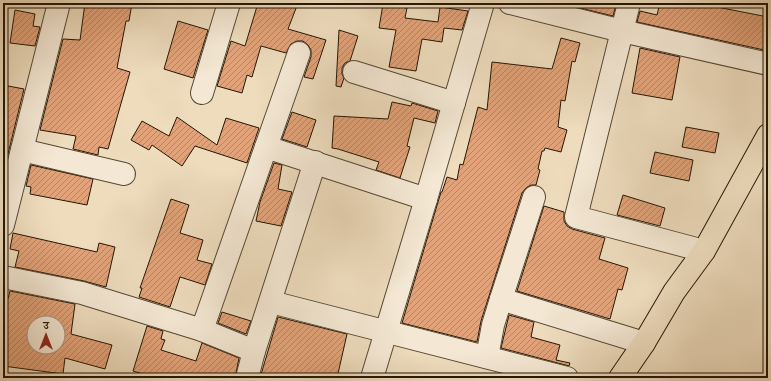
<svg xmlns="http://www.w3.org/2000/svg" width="771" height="381" font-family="'Sorts Mill Goudy','Noto Serif Devanagari',serif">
<defs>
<pattern id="building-hatch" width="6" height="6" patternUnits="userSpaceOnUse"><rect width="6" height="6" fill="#e2a37a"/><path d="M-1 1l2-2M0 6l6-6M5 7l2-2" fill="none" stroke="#b78462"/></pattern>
</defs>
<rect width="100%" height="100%" fill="#eedcbd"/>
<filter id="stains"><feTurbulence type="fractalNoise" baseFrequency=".005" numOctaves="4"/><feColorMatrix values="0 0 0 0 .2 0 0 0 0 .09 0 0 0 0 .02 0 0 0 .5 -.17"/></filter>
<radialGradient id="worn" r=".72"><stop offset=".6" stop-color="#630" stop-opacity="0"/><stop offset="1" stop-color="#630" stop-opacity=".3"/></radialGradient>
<!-- building -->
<g fill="url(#building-hatch)" stroke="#231605" fill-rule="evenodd">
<polygon points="85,3 132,3 129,21 126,21 117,68 130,72 108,149 99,147 98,155 73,149 76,136 40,130 63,39 80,40"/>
<polygon points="258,3 298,3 288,29 326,40 313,79 304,77 311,57 311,50 308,45 303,41 297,41 291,44 286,53 261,46 252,77 247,75 242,93 217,86 231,41 245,46"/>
<polygon points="569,3 608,3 616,5 613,16 568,5"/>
<polygon points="660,3 717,3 717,7 768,17 768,34 764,50 637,22 640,11 657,15"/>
<polygon points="383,4 407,8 405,18 438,22 440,7 468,11 462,30 444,28 442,42 422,39 416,71 389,67 396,30 379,28"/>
<polygon points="15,10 35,14 33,26 40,27 35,46 10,43"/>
<polygon points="178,21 208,30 193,78 164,69"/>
<polygon points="339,30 358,36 350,61 345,63 342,68 342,74 344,78 341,87 336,86"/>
<polygon points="561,38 580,43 575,62 572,61 565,101 561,100 558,127 567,130 561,152 545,148 544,151 542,151 538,169 540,170 536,185 531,185 526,188 522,193 481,321 477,342 402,323 441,192 442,192 447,177 457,180 460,164 463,165 478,107 487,110 492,62 552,69"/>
<polygon points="640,48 680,57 672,100 632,93"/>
<polygon points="3,85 24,89 3,174"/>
<polygon points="392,102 411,106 412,103 438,111 435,123 414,118 407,146 410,147 400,178 376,170 379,162 338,149 332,148 334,116 388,119"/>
<polygon points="292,112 316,120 307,147 282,139"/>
<polygon points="177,117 217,145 226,118 259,128 247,163 195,146 182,166 152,145 149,150 131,140 142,121 169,136"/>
<polygon points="686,127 719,133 715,153 682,147"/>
<polygon points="655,152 693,160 689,181 650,173"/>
<polygon points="274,163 282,165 278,189 292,192 281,226 256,221 260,202"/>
<polygon points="31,165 93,179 87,205 30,194 31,187 26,186"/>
<polygon points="623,195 665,208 660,226 617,215"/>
<polygon points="171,199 189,205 180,233 203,240 197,260 212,264 205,285 180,277 170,307 139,297 142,288 140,288"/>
<polygon points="544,206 564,212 564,221 567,226 572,229 605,238 599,259 628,268 622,290 618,289 610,319 517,291"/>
<polygon points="13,233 97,252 99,243 115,247 106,287 84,281 15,267 19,251 10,249"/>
<path d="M 10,291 L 75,304 L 71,334 L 112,345 L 105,369 L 65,358 L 63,374 L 3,366 L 3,299 L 8,299 ZM 34,323 L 58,323 L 58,347 L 34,347 Z"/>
<polygon points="222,312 251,321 246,334 218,323"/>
<polygon points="509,315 534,322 531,337 560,345 556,360 570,363 569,366 501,348"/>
<polygon points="278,317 347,334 337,378 260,378"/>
<polygon points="147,326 163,331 161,339 165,340 161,350 196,361 202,343 239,358 235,378 156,378 133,371"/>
</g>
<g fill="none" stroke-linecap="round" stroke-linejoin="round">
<!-- minor casing -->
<g stroke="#564833" stroke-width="24">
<g id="minor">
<polyline points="510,3 622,31 768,64"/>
<polyline points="629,3 576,217 704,251"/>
<polyline points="354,72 454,103"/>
<polyline points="202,93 229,3"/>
<polyline points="266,147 299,53"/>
<polyline points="22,150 124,174"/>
<polyline points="3,225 59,3"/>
<polyline points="3,277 82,293 202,330 254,351 247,378"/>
<polyline points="501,299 534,197"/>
<polyline points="271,302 567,378"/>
<polyline points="202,330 266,147 426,199 483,3"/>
<polyline points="254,351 315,162"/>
<polyline points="487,357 493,325 501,299 644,343"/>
<polyline points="372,378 426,199"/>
</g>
</g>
<!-- major casing -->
<g stroke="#231605" stroke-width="24">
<polyline id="major" points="620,378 644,343 674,292 704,251 768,135"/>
</g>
<!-- minor -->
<use href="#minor" stroke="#f4e8d4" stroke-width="22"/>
<!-- major -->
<use href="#major" stroke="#eedcbd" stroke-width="22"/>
</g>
<!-- margin -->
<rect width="771" height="381" fill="none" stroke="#eedcbd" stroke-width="16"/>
<rect x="4" y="4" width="763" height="373" fill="none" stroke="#231605" stroke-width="2"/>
<rect x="8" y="8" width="755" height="365" fill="none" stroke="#231605"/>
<!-- north arrow -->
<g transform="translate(46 335)"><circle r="19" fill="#f4e8d4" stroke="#a09481"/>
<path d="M0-3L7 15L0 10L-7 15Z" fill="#8f2418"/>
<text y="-6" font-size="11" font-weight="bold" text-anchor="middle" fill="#231605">उ</text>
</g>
<rect width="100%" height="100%" filter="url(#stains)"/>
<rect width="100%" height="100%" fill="url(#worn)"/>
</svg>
